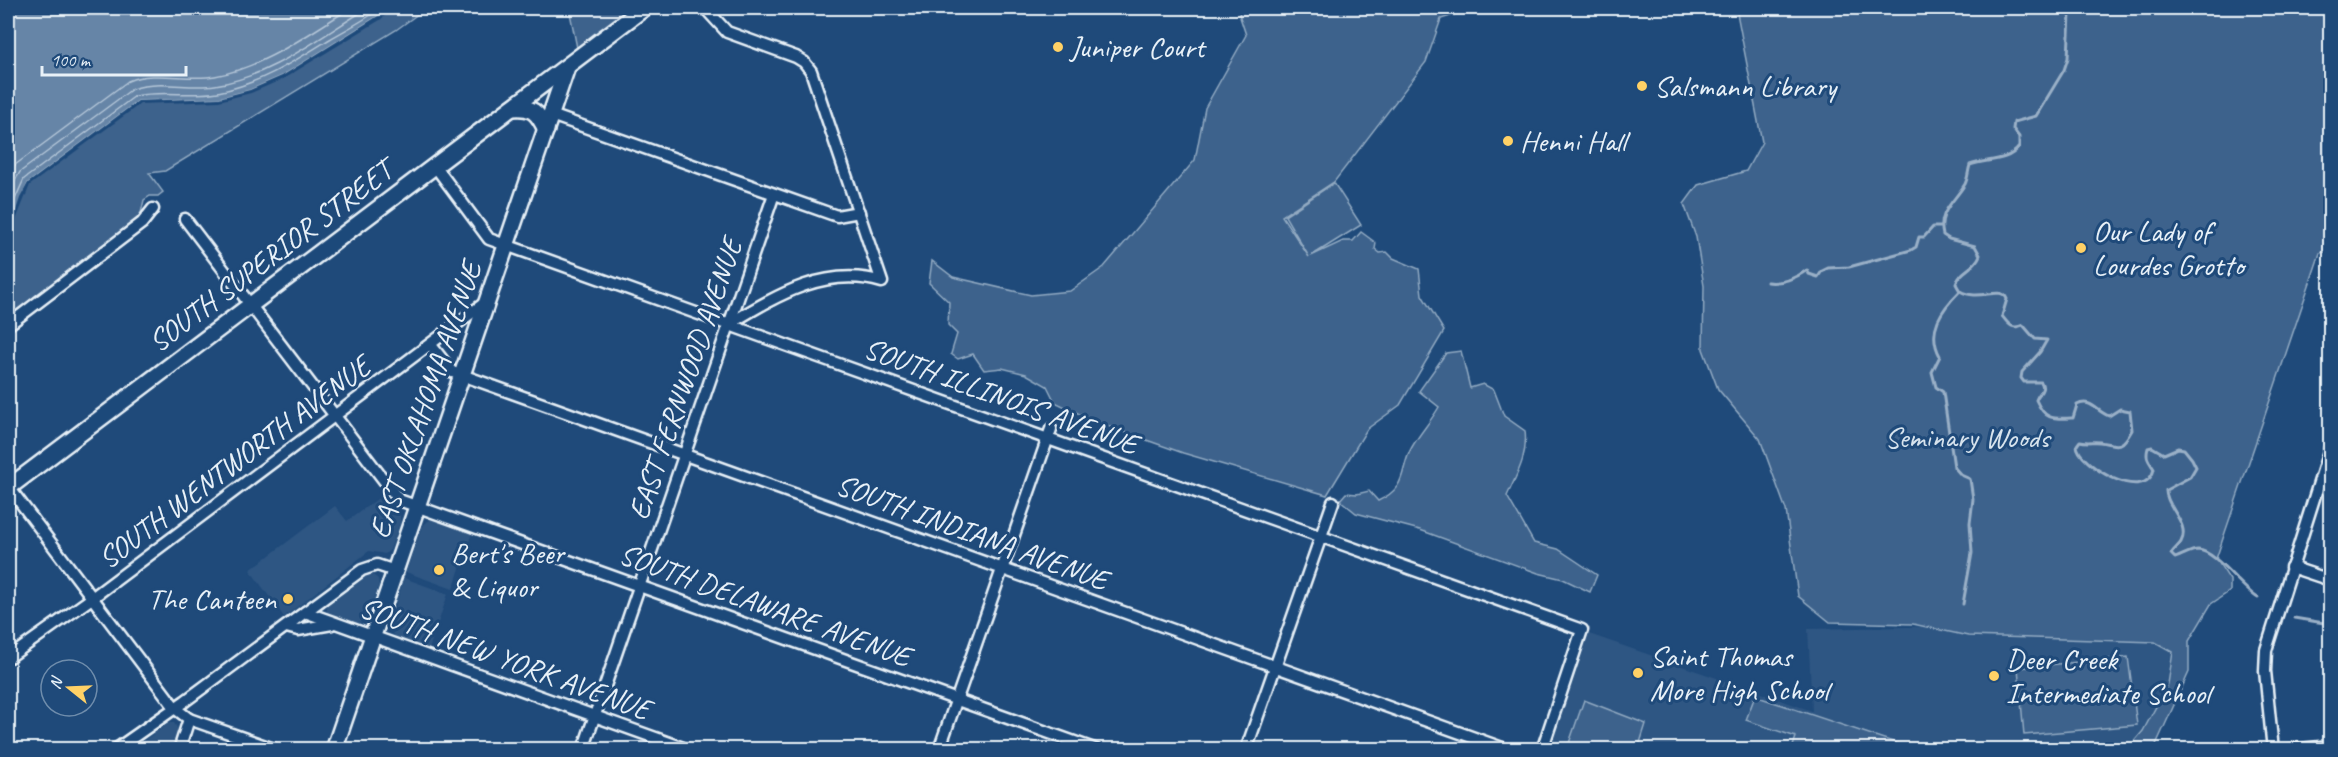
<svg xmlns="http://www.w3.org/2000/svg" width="2338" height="757" font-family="Caveat,sans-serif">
<rect width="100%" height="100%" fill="#1f4a7a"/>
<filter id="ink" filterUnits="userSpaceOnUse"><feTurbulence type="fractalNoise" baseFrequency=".0167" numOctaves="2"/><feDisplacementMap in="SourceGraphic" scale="12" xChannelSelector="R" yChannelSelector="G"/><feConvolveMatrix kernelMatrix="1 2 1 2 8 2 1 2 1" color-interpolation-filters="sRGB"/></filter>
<g filter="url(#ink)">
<!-- built -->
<g fill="#2e5683">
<polygon points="384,494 400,515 400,523 390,550 385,554 369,551 284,617 250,570 335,506 347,521"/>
<polygon points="431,519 472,533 453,589 406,572 422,526"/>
<polygon points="373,575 378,579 379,585 368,618 364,622 356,623 327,612 327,605 367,576"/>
<polygon points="404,578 448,594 429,649 396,637 388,629"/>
<polygon points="2196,621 2153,749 1550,750 1589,634 1812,711 1808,629"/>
<polygon points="169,723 174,723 178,729 172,749 141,749 138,745"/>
</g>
<!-- green -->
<g fill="#3c628c" stroke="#92aac2" stroke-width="1.5">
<polygon points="391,8 426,8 396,30 165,171 149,173 163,192 158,196 150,196 144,200 141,213 134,224 8,319 8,231 28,183 138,101 378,17"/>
<polygon points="569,8 630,8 577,48"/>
<polygon points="1243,8 1475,8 1441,19 1426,62 1334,182 1282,216 1309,257 1285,216 1334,183 1361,225 1311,256 1343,241 1353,241 1361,232 1376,243 1375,249 1380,253 1387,252 1393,258 1419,269 1422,295 1444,331 1400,405 1367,429 1327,495 1183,453 1096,422 1055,402 1047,386 1026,374 1002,368 984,370 973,354 958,359 951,354 957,334 948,325 949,302 929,283 932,261 953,277 1031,295 1070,291 1104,267 1195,160 1205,108 1246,35 1239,14"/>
<polygon points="1736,8 2330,8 2330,251 2320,253 2216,559 2230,580 2230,591 2211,604 2189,641 2189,672 2154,749 2135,749 2131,745 2143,731 2168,684 2173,652 2155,642 1968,636 1913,624 1830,622 1798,596 1786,510 1760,439 1718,389 1703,349 1704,286 1696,237 1684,204 1698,185 1746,171 1762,142"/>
<path d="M 1461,351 L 1470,388 L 1483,384 L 1494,390 L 1504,416 L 1525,431 C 1528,456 1517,474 1507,496 L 1534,543 L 1558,549 L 1597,575 L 1590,592 L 1563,579 L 1538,573 L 1420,530 L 1356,513 L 1340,500 L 1346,493 L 1357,494 L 1369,491 L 1378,501 C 1409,487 1399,469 1412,447 C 1420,433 1431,421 1439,407 L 1419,391 L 1446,353 Z"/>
<polygon points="2128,657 2137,725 2024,735 2018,668"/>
<polygon points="1755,696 1905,746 1904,750 1792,749 1796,737 1746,720"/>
<polygon points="1584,700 1646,724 1638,749 1567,749"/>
</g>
<!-- water -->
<polygon fill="#6685a7" stroke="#9ab0c7" stroke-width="1.5" points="8,8 391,8 282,76 250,90 219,98 138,101 28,183 8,231"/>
<!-- pier -->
<polygon fill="#1f4a7a" points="391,8 394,8 393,9 380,20 283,79 251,93 219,101 140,104 30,185 12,230 8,234 20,198 28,183 138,101 219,98 250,90 282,76"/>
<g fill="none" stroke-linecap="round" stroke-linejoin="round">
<!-- shore -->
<g stroke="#b4c6d8" stroke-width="1.5">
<path d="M 8,174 L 15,165 L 128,81 C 154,70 187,81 215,76 C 265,67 309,33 351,8"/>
<path d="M 8,193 L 20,172 L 132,89 C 158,80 189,89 215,85 C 271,77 321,36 368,8"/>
<path d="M 8,215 L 24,179 L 135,96 C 162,90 191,97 218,92 C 260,84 295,61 330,39 C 347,29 365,20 381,8"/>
</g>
<!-- stream -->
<g stroke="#9ab0c7" stroke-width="3">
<path d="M 2061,8 L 2070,13 L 2068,58 L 2064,70 L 2036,116 L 2014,122 L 2013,129 L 2019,137 L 2019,147 C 2008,162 1986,159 1970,165 C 1968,171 1968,178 1965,184 C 1955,201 1937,212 1943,235 L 1949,239 L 1975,246 L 1980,255 C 1975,269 1960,270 1956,284 L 1960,291 C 1979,302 2001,285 2007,299 L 2002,316 C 2009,325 2012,330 2023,325 L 2035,339 L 2047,340 L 2040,352 L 2022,372 L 2021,378 L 2024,382 L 2041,382 C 2046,390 2038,393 2036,400 C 2045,420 2052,419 2073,418 L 2077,405 C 2091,398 2097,412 2109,416 L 2120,409 L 2130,411 L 2132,430 C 2121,450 2118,445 2100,442 C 2093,441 2087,443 2080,441 L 2077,445 C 2077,464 2146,506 2154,469 C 2149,461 2145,458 2148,448 L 2152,447 L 2164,454 L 2178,448 L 2184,449 L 2192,459 L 2196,467 L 2190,477 L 2166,490 C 2165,506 2191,524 2181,542 C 2179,546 2174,549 2171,554 L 2175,558 C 2183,556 2190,550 2198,550 C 2216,551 2240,587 2258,598"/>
<path d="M 1767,282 C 1781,284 1796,278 1807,270 L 1809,274 L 1818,277 L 1822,271 L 1828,268 L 1849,267 L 1911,250 L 1916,247 L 1919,237 L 1924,237 L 1933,227 L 1941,227"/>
<path d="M 1960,291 C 1942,309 1926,330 1940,356 L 1932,372 L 1936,387 L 1943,392 L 1954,467 L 1961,475 L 1970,479 L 1973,499 L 1970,523 L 1972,553 L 1963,604"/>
<polyline points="2294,618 2330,624"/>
</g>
<!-- street casing -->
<g stroke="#e8f1f8" stroke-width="15">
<g id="street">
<path d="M 705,8 L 727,32 L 796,57 L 804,62 L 811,71 L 882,282 C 826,265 776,296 729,324"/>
<polyline points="551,115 837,216 859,212"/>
<polyline points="435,166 489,239 1582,630 1542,750"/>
<polyline points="185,219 399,500 1097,750"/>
<polyline points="8,325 142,223 153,209"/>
<polyline points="431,345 452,372 462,375 1508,750"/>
<polyline points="8,486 176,709 189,719 179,750"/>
<polyline points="2291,567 2330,580"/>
<polyline points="305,612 689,750"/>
<polyline points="286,627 298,630 332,624"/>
<polyline points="8,658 92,598 486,302"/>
<polyline points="189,719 277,750"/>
<polyline points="115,750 185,701 362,570 377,565 395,571"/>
<polyline points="583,750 774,194"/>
<polyline points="939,750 1051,429"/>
<polyline points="1246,750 1333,502"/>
<polyline points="2273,750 2265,671 2266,650 2330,448"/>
<polyline points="2290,750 2330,746"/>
</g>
</g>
<!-- secondary casing -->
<g stroke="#e8f1f8" stroke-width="20">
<g id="secondary">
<path d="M 512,108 C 532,106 538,112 546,130"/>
<polyline points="8,488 644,8"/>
<polyline points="334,750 567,67"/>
</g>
</g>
<!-- street -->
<use href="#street" stroke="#1f4a7a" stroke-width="10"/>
<!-- secondary -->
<use href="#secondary" stroke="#1f4a7a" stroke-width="15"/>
</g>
</g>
<!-- markers -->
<g fill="#ffd166" stroke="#1f4a7a" stroke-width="2">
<circle cx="1058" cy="47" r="6"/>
<circle cx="1642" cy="86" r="6"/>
<circle cx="1508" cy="141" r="6"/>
<circle cx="2081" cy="248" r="6"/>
<circle cx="439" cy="570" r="6"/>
<circle cx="288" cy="599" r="6"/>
<circle cx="1638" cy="673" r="6"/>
<circle cx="1994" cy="676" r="6"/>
</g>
<g text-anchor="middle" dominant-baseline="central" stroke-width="6" stroke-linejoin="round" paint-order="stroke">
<!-- poi labels -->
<g font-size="30" fill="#e8f1f8" stroke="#1f4a7a" text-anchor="start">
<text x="1070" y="47">Juniper Court</text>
<text x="1654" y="86">Salsmann Library</text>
<text x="1520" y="141">Henni Hall</text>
<text x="2093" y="231">Our Lady of<tspan x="2093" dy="34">Lourdes Grotto</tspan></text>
<text x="451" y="553">Bert's Beer<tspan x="451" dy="34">&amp; Liquor</tspan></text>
<text x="276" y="599" text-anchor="end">The Canteen</text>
<text x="1650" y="656">Saint Thomas<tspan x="1650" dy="34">More High School</tspan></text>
<text x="2006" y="659">Deer Creek<tspan x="2006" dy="34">Intermediate School</tspan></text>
</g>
<!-- street labels -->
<g font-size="30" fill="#e8f1f8" stroke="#1f4a7a">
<text transform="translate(270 256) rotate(-37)">SOUTH SUPERIOR STREET</text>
<text transform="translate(685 379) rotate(-71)">EAST FERNWOOD AVENUE</text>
<text transform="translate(1001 396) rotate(20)">SOUTH ILLINOIS AVENUE</text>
<text transform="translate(425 400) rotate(-71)">EAST OKLAHOMA AVENUE</text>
<text transform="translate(234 462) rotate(-37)">SOUTH WENTWORTH AVENUE</text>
<text transform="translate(972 532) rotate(20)">SOUTH INDIANA AVENUE</text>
<text transform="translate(765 605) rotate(20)">SOUTH DELAWARE AVENUE</text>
<text transform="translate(505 658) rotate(20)">SOUTH NEW YORK AVENUE</text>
</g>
<!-- park labels -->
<g font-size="30" fill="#d7e3ed" stroke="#1f4a7a">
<text x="1967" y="437">Seminary Woods</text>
</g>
</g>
<!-- margin -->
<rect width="2338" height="757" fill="none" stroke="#1f4a7a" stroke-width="30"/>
<rect x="15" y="15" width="2308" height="727" fill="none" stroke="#e8f1f8" stroke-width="2" filter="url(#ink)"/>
<!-- north arrow -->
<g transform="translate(69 688) rotate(288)"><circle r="28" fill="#1f4a7a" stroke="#6f8dac" stroke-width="1.5"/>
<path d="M0-4.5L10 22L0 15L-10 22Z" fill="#ffd166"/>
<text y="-9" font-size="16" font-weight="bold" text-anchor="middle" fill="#e8f1f8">N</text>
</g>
<!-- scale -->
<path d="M42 66v9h144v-9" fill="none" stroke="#e8f1f8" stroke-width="3"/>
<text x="51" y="66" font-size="18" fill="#e8f1f8" stroke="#1f4a7a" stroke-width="4.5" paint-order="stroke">100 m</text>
</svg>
